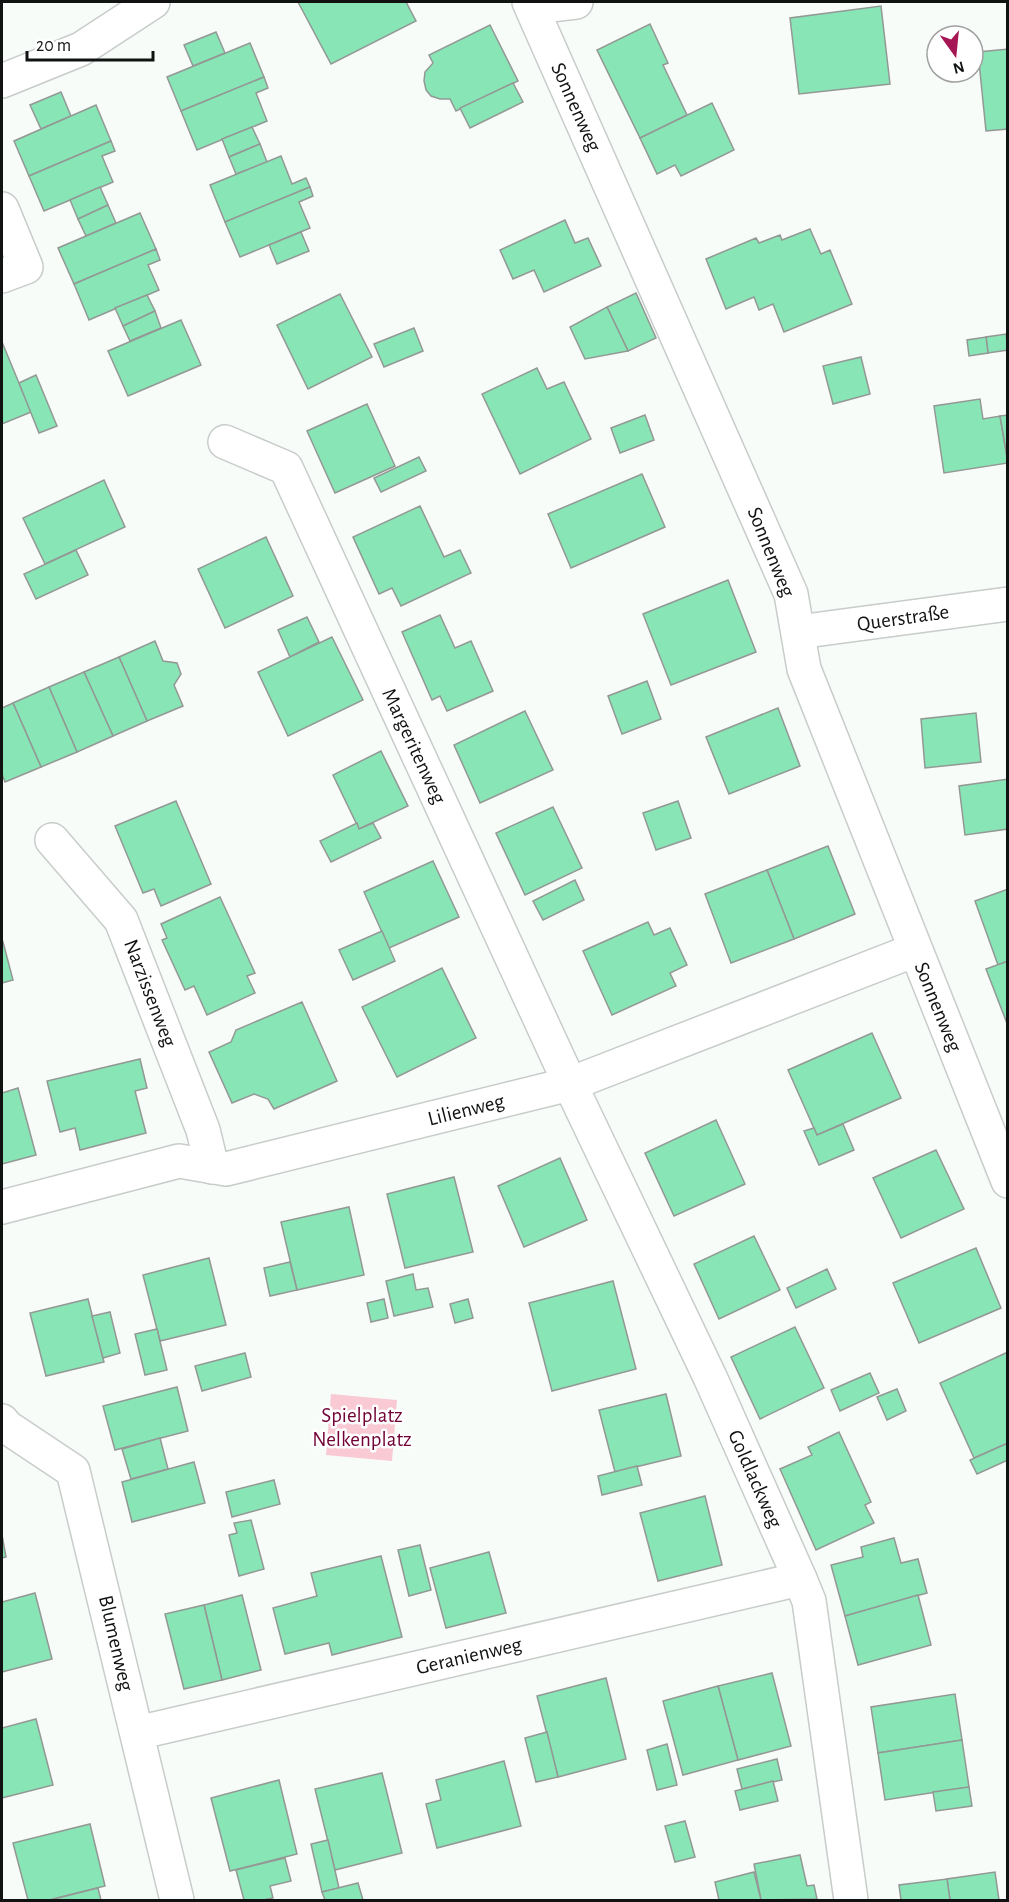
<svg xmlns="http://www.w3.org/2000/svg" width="1009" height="1902" font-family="'Alegreya Sans',sans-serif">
<rect width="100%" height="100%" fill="#f7fcf9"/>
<!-- green -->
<polygon fill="#f9c9d4" points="331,1394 397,1400 392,1461 326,1455"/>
<!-- building -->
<g fill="#88e5b5" stroke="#939895" stroke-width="1.5">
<polygon points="298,2 406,2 416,21 331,64"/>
<polygon points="881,6 890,84 799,94 790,18"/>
<polygon points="650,24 668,63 663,65 687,115 640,138 597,50"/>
<polygon points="490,25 518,81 456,111 450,99 440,99 431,96 426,90 424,81 425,72 433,63 429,55"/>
<polygon points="216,32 225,53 193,66 184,45"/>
<polygon points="250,43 264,77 181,111 167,77"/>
<polygon points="1008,49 1008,129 986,131 978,52"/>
<polygon points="264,77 268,88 256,93 267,121 197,150 181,111"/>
<polygon points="513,83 523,102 470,128 460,108"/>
<polygon points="61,92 71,116 41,129 30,105"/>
<polygon points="712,103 734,150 681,176 675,165 657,174 640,138"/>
<polygon points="96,105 111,141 29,176 14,141"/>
<polygon points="252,127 260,144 229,157 222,139"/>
<polygon points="111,141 115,151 102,156 113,182 44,211 29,176"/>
<polygon points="260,144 267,162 236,174 229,157"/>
<polygon points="281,156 292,184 306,178 310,187 225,222 210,185"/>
<polygon points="100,187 108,205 78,219 70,200"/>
<polygon points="310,187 313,196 299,202 310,228 240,257 225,222"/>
<polygon points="108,205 116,223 86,236 78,219"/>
<polygon points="140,213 156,249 74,284 58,248"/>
<polygon points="565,220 575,243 588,238 601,266 544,292 534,270 513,279 500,250"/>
<polygon points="810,229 821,254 830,250 852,304 784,332 773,304 759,310 754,297 726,309 706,259 756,238 759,243 780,235 782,240"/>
<polygon points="301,232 309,251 277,264 269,245"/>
<polygon points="156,249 160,260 148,265 159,290 89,320 74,284"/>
<polygon points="636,293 656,338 628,351 607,307"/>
<polygon points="340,294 372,357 308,389 277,325"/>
<polygon points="147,295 155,311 123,326 115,308"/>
<polygon points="607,307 628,351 585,359 570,327"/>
<polygon points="155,311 161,328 130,341 123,326"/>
<polygon points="181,320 201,365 128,396 108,351"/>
<polygon points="414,328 423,351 384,367 374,344"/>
<polygon points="1006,334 1008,350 988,353 986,337"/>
<polygon points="986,337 988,353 969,356 967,340"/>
<polygon points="2,342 31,412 2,424"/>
<polygon points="861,357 870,394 833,404 823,366"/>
<polygon points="537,368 547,389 564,382 591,439 520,474 482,394"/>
<polygon points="36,375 57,426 39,433 19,383"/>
<polygon points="980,399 983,419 1000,416 1008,463 944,473 934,406"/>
<polygon points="367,404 395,466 335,493 307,431"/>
<polygon points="645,415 654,440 620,453 611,428"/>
<polygon points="1008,415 1008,462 1000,416"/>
<polygon points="419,457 426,471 381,492 374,478"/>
<polygon points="642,474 665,527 571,568 548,514"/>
<polygon points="104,480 125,527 45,564 23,518"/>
<polygon points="420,506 444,557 460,550 471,573 401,606 392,588 379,594 353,537"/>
<polygon points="266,537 293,596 225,628 198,569"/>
<polygon points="76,550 88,575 36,599 24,574"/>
<polygon points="728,580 756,652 671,685 643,614"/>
<polygon points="440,615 455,648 471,641 493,691 447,711 440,696 432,700 402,632"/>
<polygon points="307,617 319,642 290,657 278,630"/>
<polygon points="332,637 363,700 288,736 258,672"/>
<polygon points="155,641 163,661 177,663 181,674 174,685 183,706 147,721 119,657"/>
<polygon points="119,657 147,721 113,736 84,672"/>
<polygon points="84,672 113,736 77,752 49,687"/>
<polygon points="647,681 661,719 622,734 608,696"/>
<polygon points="49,687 77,752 41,767 13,703"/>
<polygon points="13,703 41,767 5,782 2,774 2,708"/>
<polygon points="778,708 800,766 729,794 706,737"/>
<polygon points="525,711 553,770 480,803 454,745"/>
<polygon points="976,713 981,762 925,768 921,719"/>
<polygon points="381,751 408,806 359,829 333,775"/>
<polygon points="1008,779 1008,829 965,835 959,786"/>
<polygon points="176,801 211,884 161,906 154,889 143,893 115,826"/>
<polygon points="678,801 691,838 656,850 643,813"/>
<polygon points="553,807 582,868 525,895 496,833"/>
<polygon points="357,823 359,829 373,823 381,838 331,862 320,841"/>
<polygon points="828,846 855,914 794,939 767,870"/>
<polygon points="433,861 459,917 389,948 364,892"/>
<polygon points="767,870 794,939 731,963 705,894"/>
<polygon points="575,880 584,900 543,920 533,901"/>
<polygon points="1008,889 1008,961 998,965 975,901"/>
<polygon points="220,897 255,973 247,976 255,993 207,1015 194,986 185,990 162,940 167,938 161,924"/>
<polygon points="648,922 654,935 670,928 687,965 670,973 676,986 612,1015 583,951"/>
<polygon points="382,931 395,961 353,980 339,950"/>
<polygon points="3,942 13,980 2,983 2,943"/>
<polygon points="1008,961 1008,1026 986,969"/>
<polygon points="442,968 476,1038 397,1077 362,1007"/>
<polygon points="302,1002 337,1081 274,1109 268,1099 254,1094 232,1103 209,1052 231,1042 236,1030"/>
<polygon points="872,1033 901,1098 817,1135 788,1070"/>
<polygon points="140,1059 147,1088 135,1091 146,1133 80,1150 75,1128 60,1132 47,1081"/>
<polygon points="18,1088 36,1155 2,1164 2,1093"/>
<polygon points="716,1120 745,1184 674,1216 645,1153"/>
<polygon points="843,1124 854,1150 819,1165 804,1131 814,1128 817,1135"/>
<polygon points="936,1150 964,1209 901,1238 873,1178"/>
<polygon points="560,1158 587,1220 524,1247 498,1186"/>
<polygon points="454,1177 473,1252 405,1268 387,1194"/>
<polygon points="349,1207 364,1275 297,1290 281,1222"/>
<polygon points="754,1236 780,1290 719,1319 694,1264"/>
<polygon points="976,1248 1001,1308 919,1343 893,1283"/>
<polygon points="209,1258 226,1325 160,1341 143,1275"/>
<polygon points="290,1262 297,1290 270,1296 264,1268"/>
<polygon points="827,1269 836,1289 796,1308 787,1288"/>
<polygon points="413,1274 416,1290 428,1288 433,1307 394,1316 386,1281"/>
<polygon points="613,1281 636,1369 552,1391 529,1303"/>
<polygon points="88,1299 104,1362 46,1376 30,1313"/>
<polygon points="384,1299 388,1318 371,1322 367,1303"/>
<polygon points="468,1299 473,1318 455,1323 450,1304"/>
<polygon points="110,1312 120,1353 103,1358 92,1316"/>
<polygon points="795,1327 824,1388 760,1419 731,1357"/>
<polygon points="157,1329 167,1370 145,1375 135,1334"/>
<polygon points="1008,1352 1008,1443 974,1458 940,1383"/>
<polygon points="245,1353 251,1377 202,1391 195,1366"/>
<polygon points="870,1373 879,1393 840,1411 831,1390"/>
<polygon points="177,1387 188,1431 115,1450 103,1406"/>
<polygon points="897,1389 906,1411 887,1420 877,1397"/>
<polygon points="666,1394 681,1456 615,1472 599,1410"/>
<polygon points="839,1432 871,1502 865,1505 874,1523 816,1550 780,1469 812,1455 808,1447"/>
<polygon points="160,1438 168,1469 131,1479 122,1449"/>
<polygon points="1008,1443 1008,1460 977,1474 970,1460"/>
<polygon points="194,1462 205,1503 132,1522 122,1482"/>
<polygon points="637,1466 642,1485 602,1495 598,1476"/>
<polygon points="274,1480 280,1504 232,1517 226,1492"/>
<polygon points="705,1496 722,1565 658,1581 640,1513"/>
<polygon points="251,1520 264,1569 239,1576 229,1535 237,1533 234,1523"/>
<polygon points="2,1535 6,1557 2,1558"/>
<polygon points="894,1538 901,1563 918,1559 927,1593 845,1616 831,1565 863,1557 861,1547"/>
<polygon points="420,1545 431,1590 409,1596 398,1550"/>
<polygon points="489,1552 506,1613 446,1628 430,1568"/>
<polygon points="381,1556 402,1637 332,1655 329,1643 285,1654 273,1608 317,1596 311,1573"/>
<polygon points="35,1593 52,1659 2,1672 2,1602"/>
<polygon points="242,1595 261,1670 222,1680 204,1605"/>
<polygon points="918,1595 931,1645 858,1665 845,1616"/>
<polygon points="204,1605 222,1680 184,1689 165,1614"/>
<polygon points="772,1673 791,1746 738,1760 718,1686"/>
<polygon points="606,1678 626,1759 558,1777 537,1696"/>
<polygon points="718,1686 738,1760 683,1775 663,1701"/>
<polygon points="955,1694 962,1740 878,1753 871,1707"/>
<polygon points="36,1719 53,1785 2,1798 2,1728"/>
<polygon points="547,1732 558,1777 536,1782 525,1738"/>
<polygon points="962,1740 969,1787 885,1800 878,1753"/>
<polygon points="667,1744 677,1785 657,1790 647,1750"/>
<polygon points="777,1759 782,1780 742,1789 737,1769"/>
<polygon points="504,1761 521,1826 437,1848 426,1804 441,1800 436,1780"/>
<polygon points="382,1773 402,1853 335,1870 315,1789"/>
<polygon points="279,1780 297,1854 230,1871 211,1798"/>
<polygon points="773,1781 778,1801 740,1810 735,1791"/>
<polygon points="969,1787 972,1806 936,1811 933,1792"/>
<polygon points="685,1821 695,1857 675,1862 665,1826"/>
<polygon points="90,1824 105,1886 49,1900 28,1900 13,1843"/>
<polygon points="328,1840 339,1888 322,1892 311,1844"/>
<polygon points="800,1855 807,1886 814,1885 817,1899 761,1900 754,1864"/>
<polygon points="285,1858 291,1881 270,1886 273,1898 263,1900 244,1900 236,1870"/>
<polygon points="754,1872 761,1900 719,1900 715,1882"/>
<polygon points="995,1872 999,1900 950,1900 947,1879"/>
<polygon points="947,1879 950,1900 901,1900 899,1885"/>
<polygon points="358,1883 363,1900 325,1900 322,1892"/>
<polygon points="98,1888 101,1900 55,1900 54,1899"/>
</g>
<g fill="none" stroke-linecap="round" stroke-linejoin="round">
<!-- minor casing -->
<g stroke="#c8ccca" stroke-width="36">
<g id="minor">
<polyline points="529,2 791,594 804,669 1008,1181"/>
<polyline points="533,7 576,2"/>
<polyline points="2,81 81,49 153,2"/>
<polyline points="2,209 26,267 2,276"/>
<polyline points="225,442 286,468 570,1084 710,1377 800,1579 809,1601 851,1900"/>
<polyline points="798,632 1008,604"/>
<polyline points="52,840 121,920 203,1130 212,1167"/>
<polyline points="2,1207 179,1161 226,1169 570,1084 915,950"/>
<polyline points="2,1421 7,1427 73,1471 177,1900"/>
<polyline points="137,1733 800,1579"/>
</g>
</g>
<!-- minor -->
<use href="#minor" stroke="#fff" stroke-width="33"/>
</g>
<g text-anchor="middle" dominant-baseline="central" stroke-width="5" stroke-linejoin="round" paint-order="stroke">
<!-- street labels -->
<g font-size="21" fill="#111312" stroke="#fff">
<text transform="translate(576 107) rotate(66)">Sonnenweg</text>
<text transform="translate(771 552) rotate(68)">Sonnenweg</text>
<text transform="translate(903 618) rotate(-8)">Querstraße</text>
<text transform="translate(414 746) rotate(65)">Margeritenweg</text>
<text transform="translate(150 993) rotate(69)">Narzissenweg</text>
<text transform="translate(938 1007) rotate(68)">Sonnenweg</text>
<text transform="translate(466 1110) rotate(-14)">Lilienweg</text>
<text transform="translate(755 1479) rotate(66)">Goldlackweg</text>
<text transform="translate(116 1643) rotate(77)">Blumenweg</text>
<text transform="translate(469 1656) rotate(-13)">Geranienweg</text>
</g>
<!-- park labels -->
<g font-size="21" fill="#710035" stroke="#fff">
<text x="362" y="1415">Spielplatz<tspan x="362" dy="24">Nelkenplatz</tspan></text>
</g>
</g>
<!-- border -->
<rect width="1009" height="1902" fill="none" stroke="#111312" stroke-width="6"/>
<!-- north arrow -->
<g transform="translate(955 54) rotate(165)"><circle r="28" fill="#ffffff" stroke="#a0a1a0" stroke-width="1.5"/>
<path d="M0-4.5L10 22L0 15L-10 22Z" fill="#a61654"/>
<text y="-9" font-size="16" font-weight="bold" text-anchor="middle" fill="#111312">N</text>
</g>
<!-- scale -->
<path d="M27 51v9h126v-9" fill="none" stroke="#111312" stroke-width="3"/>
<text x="36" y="51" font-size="18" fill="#111312" stroke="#ffffff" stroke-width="4.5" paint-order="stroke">20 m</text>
</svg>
